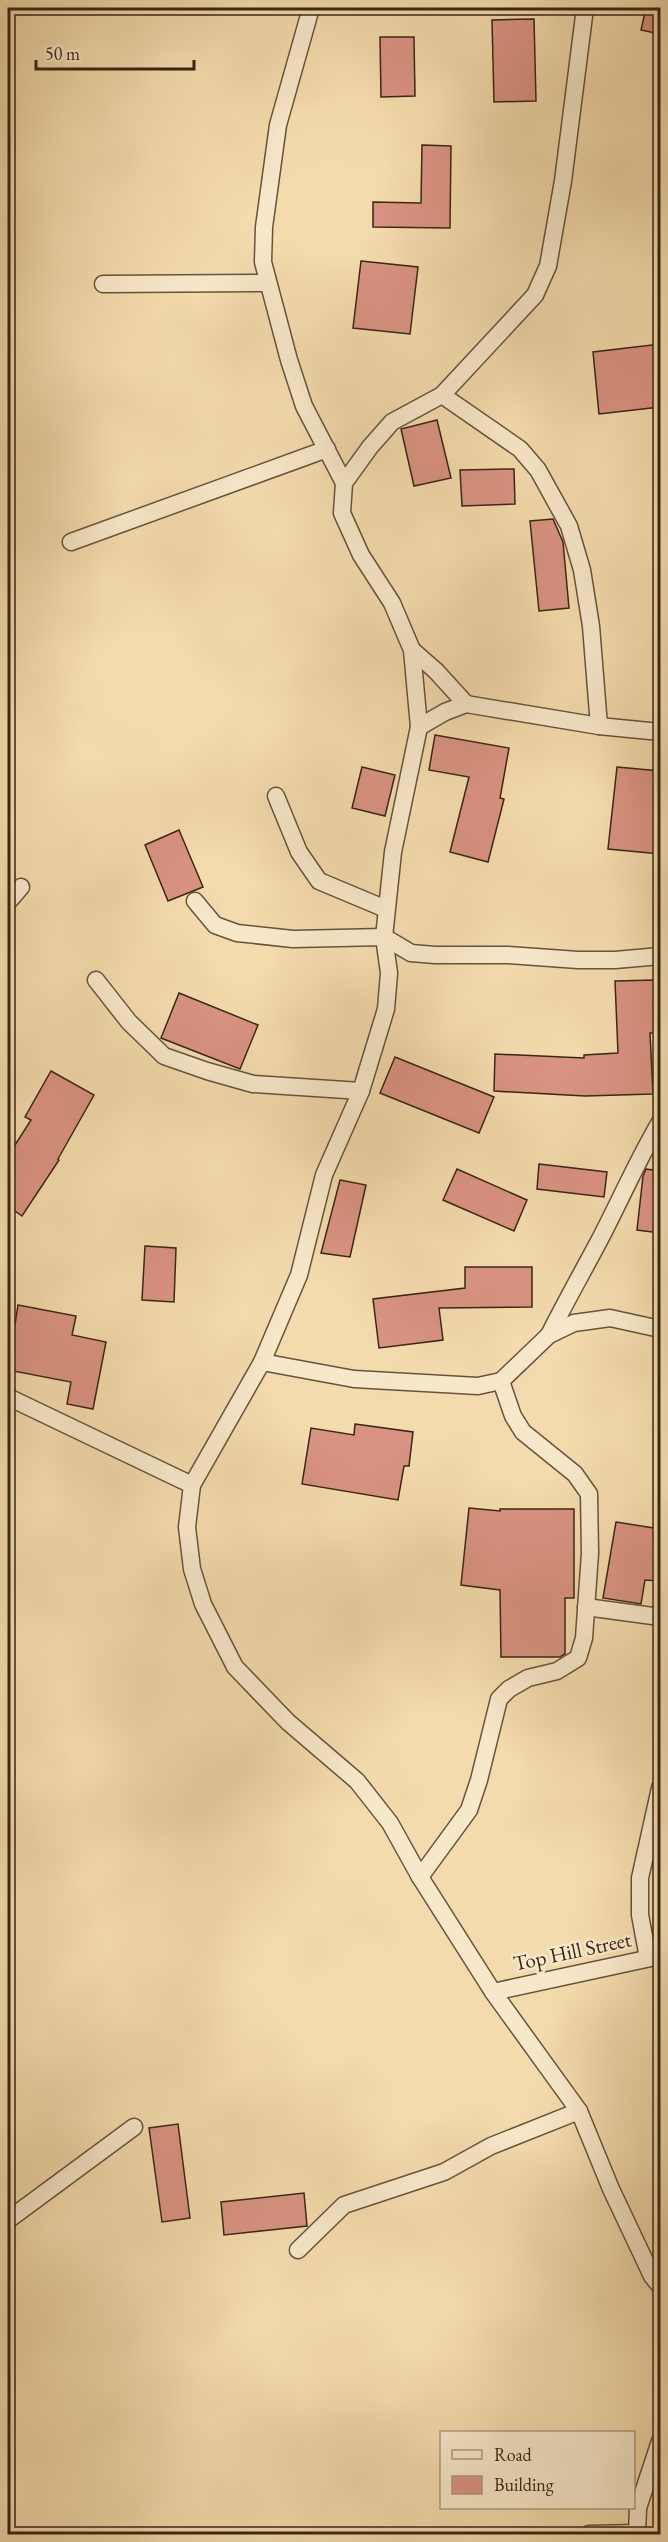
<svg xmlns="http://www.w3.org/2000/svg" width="668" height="2542" font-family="'EB Garamond',serif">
<rect width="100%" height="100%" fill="#f4dbad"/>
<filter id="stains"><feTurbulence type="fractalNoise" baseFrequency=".00333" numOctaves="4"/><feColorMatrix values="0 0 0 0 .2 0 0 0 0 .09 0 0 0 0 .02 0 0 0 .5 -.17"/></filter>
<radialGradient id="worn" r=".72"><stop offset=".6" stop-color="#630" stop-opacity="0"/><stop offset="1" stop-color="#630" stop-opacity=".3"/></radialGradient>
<!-- building -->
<g fill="#da9382" stroke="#372616" stroke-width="1.5">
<polygon points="646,8 660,8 660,34 641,30"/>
<polygon points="534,19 536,101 494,102 492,20"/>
<polygon points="380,37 414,37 415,96 381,97"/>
<polygon points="422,145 451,146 450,228 373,227 373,202 421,203"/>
<polygon points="361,261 418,267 410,334 353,328"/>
<polygon points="660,344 660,407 599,414 593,352"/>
<polygon points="437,420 451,478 414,486 401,429"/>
<polygon points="514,469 515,504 462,506 460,470"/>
<polygon points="553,519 563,542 569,608 539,611 530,521"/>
<polygon points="435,735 509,748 500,798 504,799 488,862 450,852 469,777 429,770"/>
<polygon points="362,767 395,775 385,816 352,808"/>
<polygon points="617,767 660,771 660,854 608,849"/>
<polygon points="179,830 203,887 168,901 145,845"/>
<polygon points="655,980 656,1033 650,1033 653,1094 585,1096 494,1091 495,1054 584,1058 584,1055 618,1053 615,981"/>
<polygon points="179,993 258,1025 240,1069 161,1038"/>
<polygon points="395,1057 494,1097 479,1133 380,1093"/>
<polygon points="51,1071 94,1095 58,1159 59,1160 22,1216 8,1206 8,1156 31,1120 25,1117"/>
<polygon points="539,1164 607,1172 604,1197 537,1189"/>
<polygon points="457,1169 527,1200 514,1231 443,1200"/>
<polygon points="646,1169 660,1171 660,1233 637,1230 643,1176"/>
<polygon points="340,1180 366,1185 350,1257 321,1253"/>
<polygon points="145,1246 176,1248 174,1302 142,1300"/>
<polygon points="465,1267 532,1267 532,1307 439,1308 443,1340 379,1348 373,1299 465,1288"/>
<polygon points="18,1305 76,1316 72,1335 106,1342 93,1409 67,1404 71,1382 8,1370"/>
<polygon points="355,1424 413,1432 409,1466 404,1466 398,1500 302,1484 311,1428 354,1435"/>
<polygon points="469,1508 500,1511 500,1509 574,1509 574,1598 565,1598 565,1654 560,1657 501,1657 500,1590 461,1585"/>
<polygon points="616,1522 660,1529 660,1581 645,1580 641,1604 603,1598"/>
<polygon points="178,2124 190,2218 162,2222 149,2128"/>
<polygon points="304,2193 307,2226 224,2235 221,2202"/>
</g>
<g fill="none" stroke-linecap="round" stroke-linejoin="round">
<!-- minor casing -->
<g stroke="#66533c" stroke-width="19">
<g id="minor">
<polyline points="311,8 278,125 264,227 263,262 289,360 304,406 344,483"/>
<polyline points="103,284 268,283"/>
<polyline points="442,395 520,449 538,470 569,526 582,570 591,626 599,726"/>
<polyline points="71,542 327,449"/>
<polyline points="412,650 436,671 466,704"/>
<polyline points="419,727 445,712 466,704 599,726 660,732"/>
<polyline points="276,796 299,852 319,881 386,909"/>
<polyline points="195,901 215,925 237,933 293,939 384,937 411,953 435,955 508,955 578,960 615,960 660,956"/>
<polyline points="8,902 21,887"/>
<polyline points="96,980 129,1022 164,1056 207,1071 253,1084 361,1091"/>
<polyline points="660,1329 610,1318 574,1323 549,1335 501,1381 478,1386 354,1379 262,1362 192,1485 187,1527 192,1569 203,1604 235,1667 288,1722 357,1781 390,1823 420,1877 493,1992 579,2111 611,2189 652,2276 660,2286"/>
<path d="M 549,1335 C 565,1303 582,1273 599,1241 C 620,1201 637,1161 660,1122"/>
<polyline points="262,1362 299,1275 324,1175 361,1091 386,1009 389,973 384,937 393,852 419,727 412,650 392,603 361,555 342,513 344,483 370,447 392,422 442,395 535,295 548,266 563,181 585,8"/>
<polyline points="8,1397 192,1485"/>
<polyline points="586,1607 660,1617"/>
<polyline points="420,1877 469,1810 479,1780 499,1699 509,1689 528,1678 557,1671 578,1658 584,1638 590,1553 589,1494 575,1474 523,1432 513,1416 501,1381"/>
<polyline points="648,1958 640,1915 640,1878 660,1788"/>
<polyline points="493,1992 660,1956"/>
<polyline points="8,2220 134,2127"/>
<polyline points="298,2250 344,2205 444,2172 491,2146 579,2111"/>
<polyline points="589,2534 637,2533"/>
<polyline points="637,2534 638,2508 660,2441"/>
</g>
</g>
<!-- minor -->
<use href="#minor" stroke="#f8e8ca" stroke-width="16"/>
</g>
<g text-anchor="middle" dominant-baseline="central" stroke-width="5" stroke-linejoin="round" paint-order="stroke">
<!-- street labels -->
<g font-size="21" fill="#372616" stroke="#f8e8ca">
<text transform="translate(572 1951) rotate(-12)">Top Hill Street</text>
</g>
</g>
<!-- margin -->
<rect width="668" height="2542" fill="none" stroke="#f4dbad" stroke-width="30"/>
<rect x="9" y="9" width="650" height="2524" fill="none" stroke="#372616" stroke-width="3"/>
<rect x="15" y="15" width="638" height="2512" fill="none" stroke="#372616" stroke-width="1.5"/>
<!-- legend -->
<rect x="440" y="2431" width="195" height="78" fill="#f8e8ca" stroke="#ab9a82" stroke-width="1.5"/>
<rect x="452" y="2450" width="30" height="9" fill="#f8e8ca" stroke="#ab9a82" stroke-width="1.5"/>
<text x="494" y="2461" font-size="18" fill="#372616">Road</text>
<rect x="452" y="2476" width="30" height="18" fill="#da9382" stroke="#ab9a82" stroke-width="1.5"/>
<text x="494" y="2491" font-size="18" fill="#372616">Building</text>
<!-- scale -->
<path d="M36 60v9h158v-9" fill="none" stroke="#372616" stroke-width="3"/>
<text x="45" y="60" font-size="18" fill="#372616" stroke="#f8e8ca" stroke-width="4.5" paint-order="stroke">50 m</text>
<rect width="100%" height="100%" filter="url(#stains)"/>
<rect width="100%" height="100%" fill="url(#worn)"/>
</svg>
